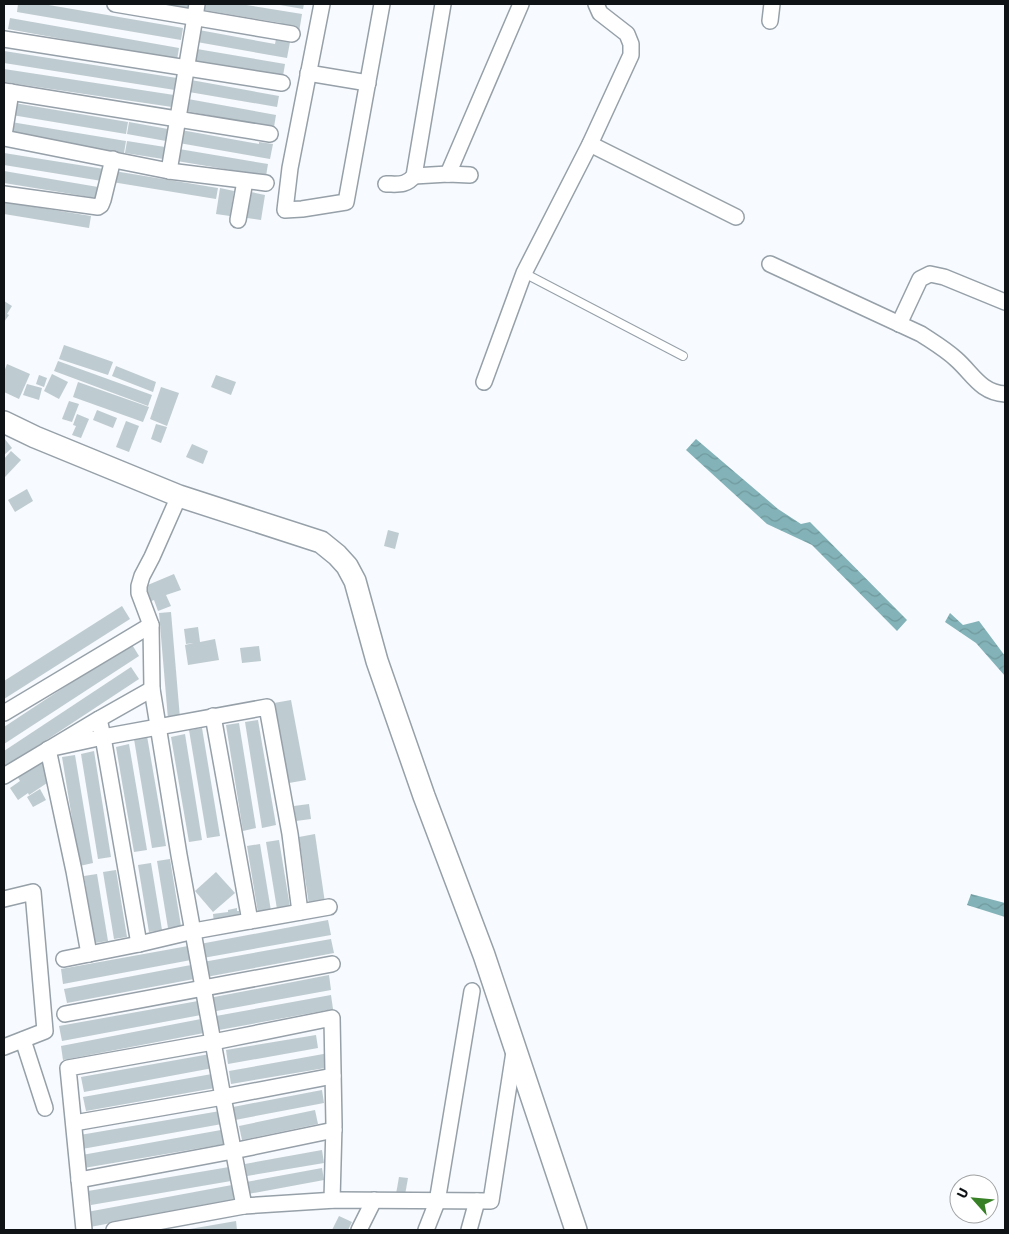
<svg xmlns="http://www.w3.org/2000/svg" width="1009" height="1234" font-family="Signika,sans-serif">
<defs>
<pattern id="water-waves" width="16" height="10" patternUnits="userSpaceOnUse" patternTransform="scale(1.25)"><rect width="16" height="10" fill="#83b3b8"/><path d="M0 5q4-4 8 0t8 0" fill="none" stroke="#70999d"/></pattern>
</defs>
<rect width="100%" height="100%" fill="#f7fafe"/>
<!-- water -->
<g fill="url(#water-waves)">
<polygon points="696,439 778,509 801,524 810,522 907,620 897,631 812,545 767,524 686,450"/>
<polygon points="950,613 963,625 979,621 1005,656 1005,676 976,643 945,622"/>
<polygon points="971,894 1005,903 1005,917 967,905"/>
</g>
<!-- building -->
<g fill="#becbd0">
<polygon points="18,4 43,4 183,28 181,40 17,12"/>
<polygon points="160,4 191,4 190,10 160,5"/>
<polygon points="205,4 240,4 302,14 299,32 281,28 281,23 204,10"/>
<polygon points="280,4 304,4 303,9 280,5"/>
<polygon points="10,18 179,48 177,60 8,29"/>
<polygon points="199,30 275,44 276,39 290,42 287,58 197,42"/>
<polygon points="197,49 285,64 283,76 195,61"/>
<polygon points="4,51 177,78 175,90 4,63"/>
<polygon points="4,69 174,95 172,107 4,82"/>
<polygon points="191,80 279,96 277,107 189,92"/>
<polygon points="188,99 276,115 274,127 186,111"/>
<polygon points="14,103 128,122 126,134 12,115"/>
<polygon points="11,122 126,141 124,153 9,134"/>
<polygon points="129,122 168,129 166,141 127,134"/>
<polygon points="181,130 259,144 259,142 273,144 270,159 179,143"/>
<polygon points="127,141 165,147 163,159 125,153"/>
<polygon points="179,149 268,164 266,176 177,161"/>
<polygon points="4,153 104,169 102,181 4,165"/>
<polygon points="4,171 98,187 96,198 4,183"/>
<polygon points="114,171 218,188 216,199 112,182"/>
<polygon points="220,188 234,191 230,216 216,214"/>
<polygon points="251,192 265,195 261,220 247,218"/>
<polygon points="4,202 91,216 89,228 4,214"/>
<polygon points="4,301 12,306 7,314 9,315 4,322"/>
<polygon points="64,345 113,362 108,375 59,359"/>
<polygon points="58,361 152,395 148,406 54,371"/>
<polygon points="7,364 30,374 19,399 4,392 4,372"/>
<polygon points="116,366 156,382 153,392 112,376"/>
<polygon points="52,374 68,382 59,399 44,391"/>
<polygon points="39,375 47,378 44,387 36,384"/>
<polygon points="216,375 236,382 231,395 211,387"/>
<polygon points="78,382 149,407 143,422 73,397"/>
<polygon points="27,384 42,388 39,400 23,395"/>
<polygon points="161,387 179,393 167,426 150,419"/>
<polygon points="69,401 79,404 72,422 62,419"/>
<polygon points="97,410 117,418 113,428 93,420"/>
<polygon points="77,414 89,419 81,438 72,435 76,426 73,425"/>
<polygon points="126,421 139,426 129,452 116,447"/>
<polygon points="156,424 167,427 161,443 151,439"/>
<polygon points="4,438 12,448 4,455"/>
<polygon points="192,444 208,451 203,464 186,457"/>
<polygon points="11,451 21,460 5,477 4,476 4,459"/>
<polygon points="27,489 33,501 15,512 8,500"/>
<polygon points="388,530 399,533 395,549 384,546"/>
<polygon points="174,574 181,590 166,595 171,606 158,611 154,600 149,602 143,587"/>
<polygon points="122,606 130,619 4,699 4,681"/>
<polygon points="171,612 180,718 168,719 159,613"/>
<polygon points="198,627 200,642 215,639 219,660 188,665 185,645 193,643 186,644 184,629"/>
<polygon points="131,643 139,656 4,744 4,727"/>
<polygon points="259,646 261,661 242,663 240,648"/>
<polygon points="131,667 139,679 4,768 4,751"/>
<polygon points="291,700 306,780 289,783 274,703"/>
<polygon points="258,720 276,825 262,828 245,722"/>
<polygon points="239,723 256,828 243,831 226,725"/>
<polygon points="202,728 220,836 207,838 189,730"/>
<polygon points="185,734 202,840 189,842 171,737"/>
<polygon points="147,736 166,846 152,848 134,739"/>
<polygon points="129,744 147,850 134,852 116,747"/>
<polygon points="94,751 111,857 98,859 81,754"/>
<polygon points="75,755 93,863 75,867 77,849 62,757"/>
<polygon points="47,758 50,781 29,795 28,793 18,800 10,788 20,781 17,776"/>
<polygon points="40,789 46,800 33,807 27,797"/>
<polygon points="309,804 311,819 296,821 294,806"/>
<polygon points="315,834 325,903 309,905 299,837"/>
<polygon points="279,840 290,907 277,909 266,842"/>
<polygon points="260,844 271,911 258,913 247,846"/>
<polygon points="170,859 181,926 168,928 157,861"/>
<polygon points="151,863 162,930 149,932 138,865"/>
<polygon points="116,870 127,937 114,939 103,872"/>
<polygon points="216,872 235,893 213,912 195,891"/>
<polygon points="97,874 108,941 95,943 84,876"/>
<polygon points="237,908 237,911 239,911 240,920 214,923 213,914 228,912 228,910"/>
<polygon points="328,920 331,935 203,958 200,944"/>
<polygon points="331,939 334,953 206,977 203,962"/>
<polygon points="188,946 191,960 63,984 61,969"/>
<polygon points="191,965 194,979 67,1003 64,989"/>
<polygon points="329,975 331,990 211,1012 209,998"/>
<polygon points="331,995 333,1009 219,1030 216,1016"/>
<polygon points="198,1001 201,1015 62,1041 59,1026"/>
<polygon points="201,1019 204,1033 63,1060 61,1046"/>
<polygon points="316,1035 318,1048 228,1064 226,1050"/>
<polygon points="329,1053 331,1067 231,1084 229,1071"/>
<polygon points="210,1054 213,1068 84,1092 81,1077"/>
<polygon points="212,1074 215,1088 86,1111 83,1097"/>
<polygon points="322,1090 324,1103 235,1120 233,1107"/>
<polygon points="315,1110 318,1124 242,1140 239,1126"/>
<polygon points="220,1111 222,1124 82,1149 80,1135"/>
<polygon points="221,1130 224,1144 84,1168 82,1155"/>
<polygon points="322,1150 324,1163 247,1176 245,1164"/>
<polygon points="229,1167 231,1181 91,1205 88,1191"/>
<polygon points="322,1168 324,1180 248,1194 246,1182"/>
<polygon points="399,1177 408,1178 405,1195 396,1194"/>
<polygon points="232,1185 234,1200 90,1227 87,1212"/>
<polygon points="339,1216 352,1222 348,1230 332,1230"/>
<polygon points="236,1221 237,1230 190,1230 190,1229"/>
</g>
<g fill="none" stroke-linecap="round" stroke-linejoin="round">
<!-- lane casing -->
<g stroke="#96a0a8" stroke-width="10">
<polyline id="lane" points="524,273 683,356"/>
</g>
<!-- street casing -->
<g stroke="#96a0a8" stroke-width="18">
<g id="street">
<polyline points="115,4 292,34"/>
<polyline points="322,4 290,168 285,210 302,209 346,202 382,4"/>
<polyline points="770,21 772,4"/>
<polyline points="4,39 282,83"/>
<polyline points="308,73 368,83"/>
<polyline points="4,91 270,134"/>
<polyline points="4,135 11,92"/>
<polyline points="4,138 169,171 266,183"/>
<polyline points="590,144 736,217"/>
<polyline points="169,171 195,17 197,4"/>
<polyline points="448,174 521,4"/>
<polyline points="414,176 448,174 470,175"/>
<path d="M 386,184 C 398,184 406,186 414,176 L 443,4"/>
<polyline points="4,194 98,207 101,205 103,200 113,159"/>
<polyline points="238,220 245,181"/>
<path d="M 770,264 L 921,334 C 933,342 945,349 956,359 C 973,374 980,392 1005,394"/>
<polyline points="899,324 920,279 930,274 944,277 1005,302"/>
<polyline points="484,382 524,273 590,144 631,55 631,44 627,34 600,13 596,4"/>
<polyline points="179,496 152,557 142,576 139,586 139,593 151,625 152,689 179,855 223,1097 244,1206 336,1200 491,1201 514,1052"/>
<polyline points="4,713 151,625"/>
<polyline points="213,716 250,921"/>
<polyline points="99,719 103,737 139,944"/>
<polyline points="4,776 99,719 152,689"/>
<polyline points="4,899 33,892 45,1031 4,1047"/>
<polyline points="89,954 74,871 48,749 103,737 267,707 290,834 300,912"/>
<polyline points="64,959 139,944 194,931 329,907"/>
<polyline points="65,1014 332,964"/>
<polyline points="23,1040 45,1108"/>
<polyline points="74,1123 223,1097 333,1076"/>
<polyline points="79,1180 233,1151 334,1130"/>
<polyline points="84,1230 68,1068 213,1042 332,1018 334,1125 332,1200"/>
<polyline points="114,1230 244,1206"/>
<polyline points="359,1230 374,1200"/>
<polyline points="426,1230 437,1202 472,991"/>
<polyline points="469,1230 477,1201"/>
</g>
</g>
<!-- secondary casing -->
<g stroke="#96a0a8" stroke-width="24">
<polyline id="secondary" points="4,422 35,437 179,496 321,542 337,555 347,566 355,581 377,661 424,796 484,955 576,1230"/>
</g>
<!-- lane -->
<use href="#lane" stroke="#fff" stroke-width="8"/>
<!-- street -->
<use href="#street" stroke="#fff" stroke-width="15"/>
<!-- secondary -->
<use href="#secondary" stroke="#fff" stroke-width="21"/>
</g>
<!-- border -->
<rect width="1009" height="1234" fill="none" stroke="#101316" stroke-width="10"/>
<!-- north arrow -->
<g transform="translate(974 1199) rotate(297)"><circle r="24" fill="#ffffff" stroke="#9fa1a2"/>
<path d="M0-4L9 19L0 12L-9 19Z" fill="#388025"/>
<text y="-8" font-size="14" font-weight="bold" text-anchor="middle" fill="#101316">U</text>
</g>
</svg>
